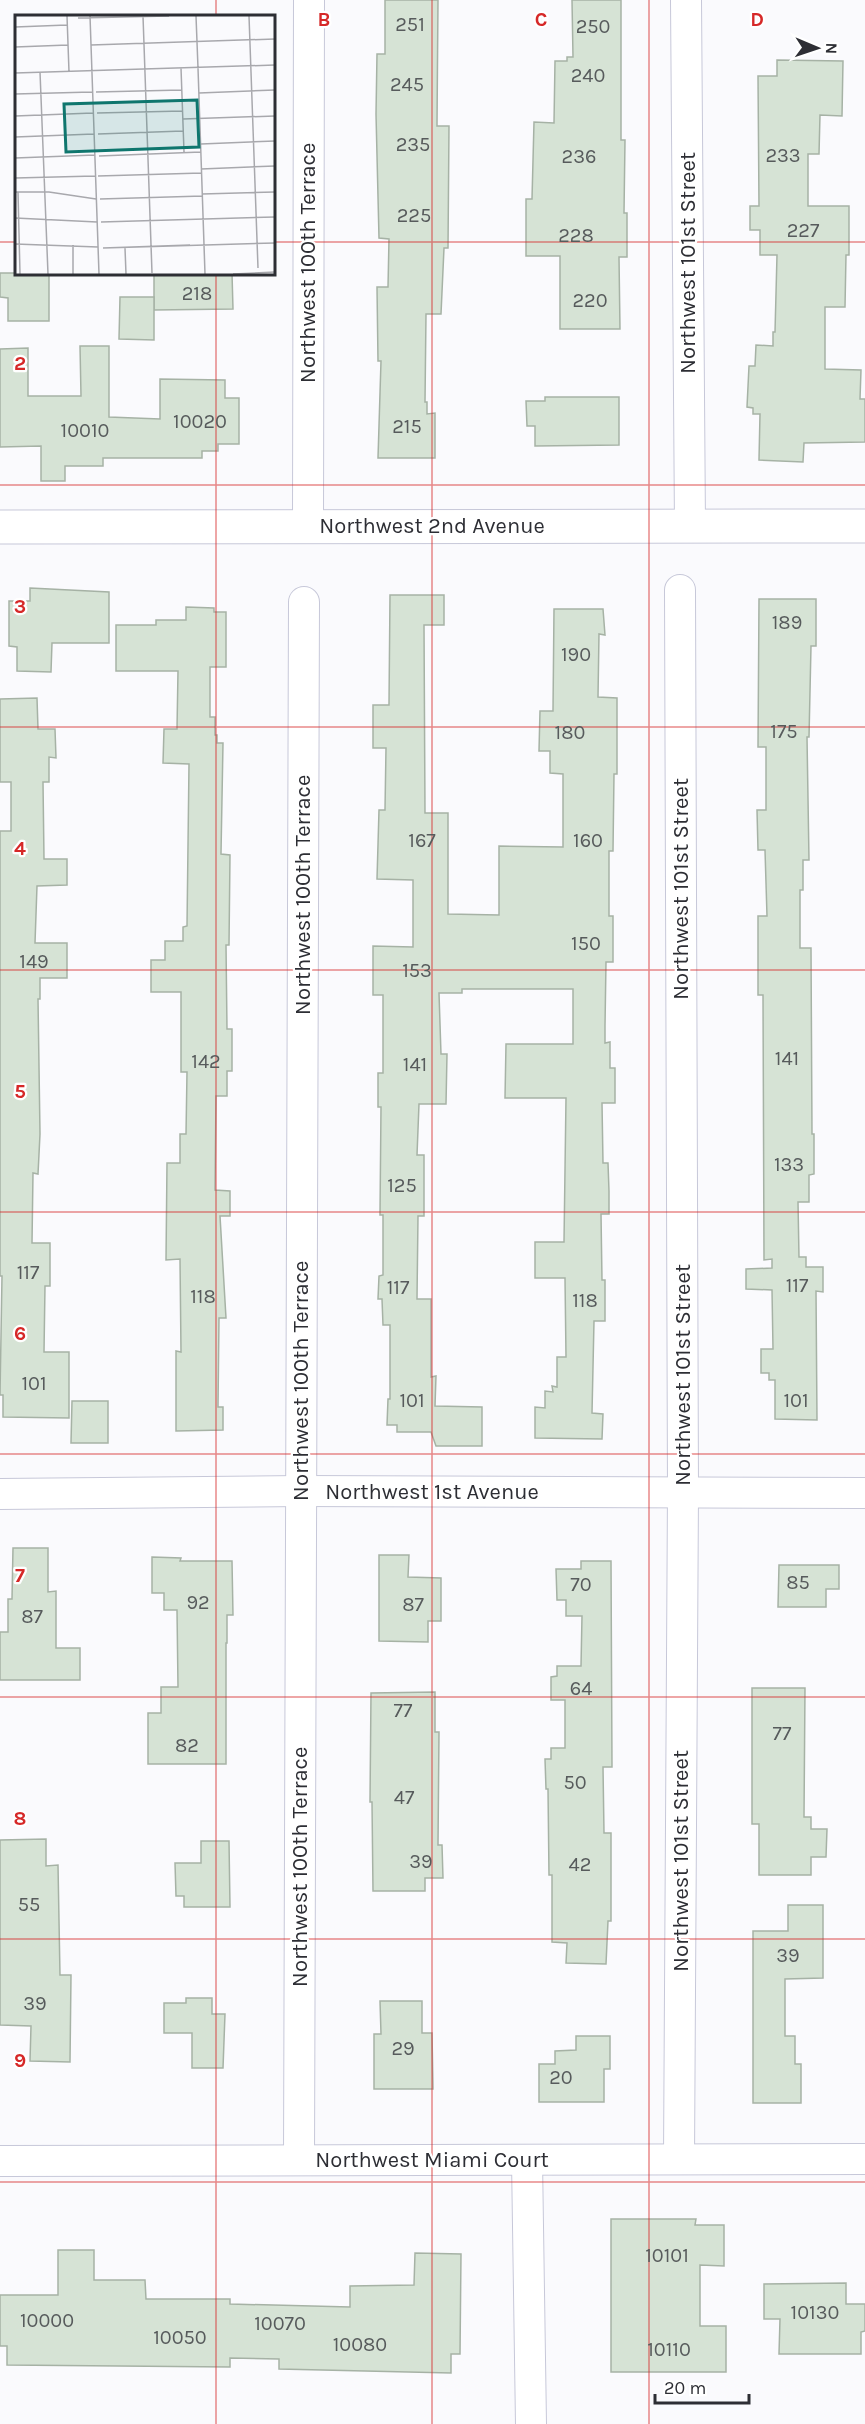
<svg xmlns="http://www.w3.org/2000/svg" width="865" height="2424" font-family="Karla,sans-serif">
<rect width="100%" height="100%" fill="#fafafd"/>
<!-- building -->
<g fill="#d6e3d5" stroke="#a6b2a5" stroke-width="1.5">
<polygon points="385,0 438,0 437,126 449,126 448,248 444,248 441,314 426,314 425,402 427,402 427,414 435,413 435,458 378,458 381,361 378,361 377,287 388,287 389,239 379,238 376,114 377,54 385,54"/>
<polygon points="572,0 621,0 621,140 625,140 624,213 627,213 627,257 619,257 620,329 560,329 560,256 526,256 526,199 532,199 534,122 554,123 555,61 567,61 567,57 573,57"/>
<polygon points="777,60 843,61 842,116 820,115 819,154 808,154 808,206 849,206 849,255 846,255 845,307 825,307 825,369 861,370 860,399 865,399 865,442 804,443 803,462 759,460 760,414 753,414 753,408 747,407 749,366 755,366 756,345 773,346 773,332 775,332 777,255 760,255 760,230 750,230 750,206 759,206 758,76 777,76"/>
<polygon points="0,273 49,273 49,321 8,321 8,298 0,297"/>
<polygon points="154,273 232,273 233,309 154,310"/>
<polygon points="120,297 154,297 154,340 119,339"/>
<polygon points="80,346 109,346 109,417 160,419 160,379 225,380 225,398 239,398 239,444 218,444 218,451 202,451 202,458 103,458 103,466 65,466 65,481 41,481 41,446 0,447 0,349 28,348 28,396 81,396"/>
<polygon points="545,397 619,397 619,445 535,446 535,426 527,426 526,401 545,401"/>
<polygon points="30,588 109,592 109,643 52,643 51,672 17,671 17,647 9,646 9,601 30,601"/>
<polygon points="390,595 444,595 444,625 424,625 425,813 448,813 448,914 499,915 499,846 563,847 563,774 550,773 550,751 539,751 540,711 553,711 554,609 603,609 605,635 599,634 598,697 617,698 617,774 614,774 613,851 609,851 609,916 613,916 613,962 606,962 605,1026 605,1043 610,1042 610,1068 615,1068 615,1103 602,1103 603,1163 608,1163 609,1191 609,1214 601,1214 602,1280 605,1280 605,1321 594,1321 592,1413 603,1414 602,1439 535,1438 535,1407 545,1408 545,1391 553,1392 552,1386 557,1387 557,1357 566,1357 565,1278 535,1278 535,1242 564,1242 566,1098 505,1098 506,1044 573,1044 573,989 462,989 462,993 439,993 441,1054 447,1054 446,1104 419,1104 417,1155 424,1155 424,1216 418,1216 417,1299 431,1299 431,1377 436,1376 435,1406 482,1407 482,1446 436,1446 431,1432 397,1432 397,1425 387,1425 388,1399 390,1399 390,1325 383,1325 382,1299 378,1299 379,1276 383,1275 383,1215 380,1215 381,1107 378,1107 378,1073 383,1073 383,995 373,995 373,946 413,947 413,880 377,879 379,810 385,810 386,748 373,748 373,705 389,705"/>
<polygon points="759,599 816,599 816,646 811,646 809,737 807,737 809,860 803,860 803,890 800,890 800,948 811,948 812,1134 814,1134 814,1174 809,1175 809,1202 798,1202 799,1257 806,1257 806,1267 823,1267 823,1292 816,1291 817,1420 775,1419 775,1380 769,1380 769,1373 761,1373 761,1349 773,1349 772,1290 746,1289 746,1269 772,1268 772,1259 764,1260 763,995 758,995 758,916 767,916 765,850 758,850 757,810 766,810 766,747 758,747"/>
<polygon points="186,607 214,608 214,612 226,612 226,667 210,667 210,717 215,717 215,735 217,735 217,743 223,743 221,854 230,855 229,945 226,945 227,1029 232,1029 232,1071 227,1071 227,1096 216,1096 215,1190 230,1191 230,1216 220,1216 226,1318 219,1318 218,1407 223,1407 223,1430 176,1431 176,1351 181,1352 180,1259 166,1260 167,1163 180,1163 180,1134 186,1134 187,1072 181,1072 181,992 151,992 151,960 165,960 165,941 183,941 183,927 187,926 189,764 163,763 164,729 177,729 178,671 116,671 116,625 156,625 156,620 186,620"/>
<polygon points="37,698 38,729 55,729 56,758 49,757 49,782 43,782 44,859 67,859 67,885 37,886 35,943 67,943 67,978 40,978 40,999 38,999 40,1134 38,1174 33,1173 32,1243 50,1243 50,1286 45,1286 44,1352 69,1352 69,1418 3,1417 3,1395 0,1395 2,1276 0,1276 0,831 11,831 11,782 0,782 0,699"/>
<polygon points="72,1401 108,1401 108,1443 71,1443"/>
<polygon points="13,1548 48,1548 48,1592 56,1591 56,1648 80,1648 80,1680 0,1680 0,1632 8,1632 8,1599 12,1599"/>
<polygon points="379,1555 409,1555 408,1577 441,1578 441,1621 428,1621 428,1642 379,1641"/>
<polygon points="152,1557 181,1558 180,1561 232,1561 233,1615 227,1615 227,1643 226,1643 226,1764 148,1764 148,1713 161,1713 161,1687 178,1687 177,1610 164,1610 164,1593 152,1593"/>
<polygon points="581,1561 611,1561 612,1767 603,1767 604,1833 611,1833 611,1921 608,1921 606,1964 566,1963 567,1943 552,1942 552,1875 549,1875 548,1789 546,1789 545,1759 551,1759 551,1748 565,1748 565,1700 551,1700 551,1677 557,1676 557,1666 581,1666 582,1616 566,1616 566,1600 557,1600 556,1569 581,1569"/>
<polygon points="779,1565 839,1565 839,1589 826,1589 826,1607 778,1607"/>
<polygon points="752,1688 805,1688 804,1817 811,1817 811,1829 827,1829 826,1857 811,1857 811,1875 759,1875 759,1824 752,1824"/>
<polygon points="435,1692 435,1732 439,1732 438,1845 442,1845 443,1878 425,1878 425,1891 373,1891 372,1802 370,1802 371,1693"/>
<polygon points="46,1839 46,1866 58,1865 60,1975 71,1975 70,2062 30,2061 31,2026 0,2025 0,1840"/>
<polygon points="201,1841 229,1841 230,1907 184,1907 184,1896 176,1896 175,1863 201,1863"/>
<polygon points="788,1905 823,1905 823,1978 785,1979 785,2036 795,2036 795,2064 801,2064 801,2103 753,2103 753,1931 788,1931"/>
<polygon points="186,1998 212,1998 212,2014 225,2014 223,2068 192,2068 192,2033 164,2033 164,2003 186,2003"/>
<polygon points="380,2001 422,2001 422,2033 432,2033 433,2089 374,2089 374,2034 381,2034"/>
<polygon points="576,2036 610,2036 610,2069 604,2069 604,2102 539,2102 539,2064 555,2064 555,2051 576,2050"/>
<polygon points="611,2219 696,2219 695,2225 724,2225 724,2266 700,2265 700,2326 726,2326 726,2372 611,2372"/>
<polygon points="58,2250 94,2250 94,2280 145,2280 146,2299 230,2299 230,2304 350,2307 350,2286 414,2285 415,2253 461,2254 460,2354 451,2354 451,2373 279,2369 279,2359 230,2358 230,2367 7,2365 7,2346 0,2346 0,2295 58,2295"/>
<polygon points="846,2283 846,2304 865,2304 865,2331 861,2332 861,2354 779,2354 780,2319 764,2319 764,2284"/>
</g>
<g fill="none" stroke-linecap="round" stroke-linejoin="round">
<!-- minor casing -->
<g stroke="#c7c8d9" stroke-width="32">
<g id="minor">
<polyline points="686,0 690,526"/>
<polyline points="308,526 309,0"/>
<polyline points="0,1494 301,1491 865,1493"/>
<polyline points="679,2159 683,1492 680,590"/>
<polyline points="299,2160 304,602"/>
<polyline points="527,2160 531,2424"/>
<polyline points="0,2161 865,2159"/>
</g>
</g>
<!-- tertiary casing -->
<g stroke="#c7c8d9" stroke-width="35">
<polyline id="tertiary" points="0,527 865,526"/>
</g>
<!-- minor -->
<use href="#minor" stroke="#fff" stroke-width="30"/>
<!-- tertiary -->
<use href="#tertiary" stroke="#fff" stroke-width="33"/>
</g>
<!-- grid -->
<path fill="none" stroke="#d62828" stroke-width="1.5" stroke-opacity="0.55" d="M 216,0 L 216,16M 432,0 L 432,2424M 649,0 L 649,2424M 0,242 L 16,242M 273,242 L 865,242M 216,273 L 216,2424M 0,485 L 865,485M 0,727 L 865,727M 0,970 L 865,970M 0,1212 L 865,1212M 0,1454 L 865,1454M 0,1697 L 865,1697M 0,1939 L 865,1939M 0,2182 L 865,2182"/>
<g text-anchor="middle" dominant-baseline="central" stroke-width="4.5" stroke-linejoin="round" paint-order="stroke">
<!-- number labels -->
<g font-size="20" fill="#575b5c">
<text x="410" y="24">251</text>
<text x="593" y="26">250</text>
<text x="588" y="75">240</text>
<text x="407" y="84">245</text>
<text x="413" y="144">235</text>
<text x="783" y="155">233</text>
<text x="579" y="156">236</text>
<text x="414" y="215">225</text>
<text x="803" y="230">227</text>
<text x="576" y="235">228</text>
<text x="197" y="293">218</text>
<text x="590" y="300">220</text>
<text x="200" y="421">10020</text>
<text x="407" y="426">215</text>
<text x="85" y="430">10010</text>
<text x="787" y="622">189</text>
<text x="576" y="654">190</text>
<text x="784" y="731">175</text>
<text x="570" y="732">180</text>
<text x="422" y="840">167</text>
<text x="588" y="840">160</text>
<text x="586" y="943">150</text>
<text x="34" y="961">149</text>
<text x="417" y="970">153</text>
<text x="787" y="1058">141</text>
<text x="206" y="1061">142</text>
<text x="415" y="1064">141</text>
<text x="789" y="1164">133</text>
<text x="402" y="1185">125</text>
<text x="28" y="1272">117</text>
<text x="797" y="1285">117</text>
<text x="398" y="1287">117</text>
<text x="203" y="1296">118</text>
<text x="585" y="1300">118</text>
<text x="34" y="1383">101</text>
<text x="412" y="1400">101</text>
<text x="796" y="1400">101</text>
<text x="798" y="1582">85</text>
<text x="581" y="1584">70</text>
<text x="198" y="1602">92</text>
<text x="413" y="1604">87</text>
<text x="32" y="1616">87</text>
<text x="581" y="1688">64</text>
<text x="403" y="1710">77</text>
<text x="782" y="1733">77</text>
<text x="187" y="1745">82</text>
<text x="575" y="1782">50</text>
<text x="404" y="1797">47</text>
<text x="421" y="1861">39</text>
<text x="580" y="1864">42</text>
<text x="29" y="1904">55</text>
<text x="788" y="1955">39</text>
<text x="35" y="2003">39</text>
<text x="403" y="2048">29</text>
<text x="561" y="2077">20</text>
<text x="667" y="2255">10101</text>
<text x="815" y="2312">10130</text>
<text x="47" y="2320">10000</text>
<text x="280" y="2323">10070</text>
<text x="180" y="2337">10050</text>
<text x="360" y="2344">10080</text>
<text x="669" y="2349">10110</text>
</g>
<!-- street labels -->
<g font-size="22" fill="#2d2e34" stroke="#fff">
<text transform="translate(308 263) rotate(-90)">Northwest 100th Terrace</text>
<text transform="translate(688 263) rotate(-90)">Northwest 101st Street</text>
<text x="432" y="526">Northwest 2nd Avenue</text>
<text transform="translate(681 889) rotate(-90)">Northwest 101st Street</text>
<text transform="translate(303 895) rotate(-90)">Northwest 100th Terrace</text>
<text transform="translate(683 1375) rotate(-90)">Northwest 101st Street</text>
<text transform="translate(301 1381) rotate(-90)">Northwest 100th Terrace</text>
<text x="432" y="1492">Northwest 1st Avenue</text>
<text transform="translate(681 1861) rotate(-90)">Northwest 101st Street</text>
<text transform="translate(300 1867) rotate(-90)">Northwest 100th Terrace</text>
<text x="432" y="2160">Northwest Miami Court</text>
</g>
</g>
<!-- overview -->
<g transform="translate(15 15)">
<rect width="260" height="260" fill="#fafafd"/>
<path fill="none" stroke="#a8a8ad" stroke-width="1.5" d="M 52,1 L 54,57M 75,1 L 84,259M 128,1 L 137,258M 181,1 L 183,53M 234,1 L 243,253M 63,3 L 154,1M 0,12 L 52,10M 76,30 L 260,24M 0,32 L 53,30M 166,53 L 169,137M 183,53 L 190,259M 25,57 L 33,259M 0,58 L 260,50M 81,77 L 167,75M 184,78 L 260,75M 0,79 L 77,77M 82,98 L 168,96M 0,101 L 78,98M 168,104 L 260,101M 83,119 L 168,116M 0,122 L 79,119M 186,129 L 260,126M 84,141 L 186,137M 0,143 L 80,140M 186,154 L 260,151M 83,161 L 187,158M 0,163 L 80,161M 0,177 L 34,177 L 81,184M 3,177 L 5,259M 187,179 L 260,177M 85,184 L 188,181M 0,203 L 82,207M 86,207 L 260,202M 0,229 L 83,232M 58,230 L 58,259M 175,230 L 88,233 L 260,228M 110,233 L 111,259M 218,259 L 260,257"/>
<path fill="#0f766e" fill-opacity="0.15" stroke="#0f766e" stroke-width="3" d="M 182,85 L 184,132 L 51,137 L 49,89 Z"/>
<rect width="260" height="260" fill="none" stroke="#2d2e34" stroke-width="3"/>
</g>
<g font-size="20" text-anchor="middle" font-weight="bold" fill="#d62828" stroke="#fff" stroke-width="4.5" stroke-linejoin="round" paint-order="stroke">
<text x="324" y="26">B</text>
<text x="541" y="26">C</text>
<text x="757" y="26">D</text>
<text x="20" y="370">2</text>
<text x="20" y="613">3</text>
<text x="20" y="855">4</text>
<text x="20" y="1098">5</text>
<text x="20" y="1340">6</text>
<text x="20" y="1582">7</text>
<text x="20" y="1825">8</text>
<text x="20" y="2067">9</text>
</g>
<!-- north arrow -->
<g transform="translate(817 48) rotate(92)" stroke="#ffffff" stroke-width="4.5" paint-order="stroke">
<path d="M0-4.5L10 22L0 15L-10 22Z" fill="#2d2e34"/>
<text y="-9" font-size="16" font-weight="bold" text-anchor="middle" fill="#2d2e34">N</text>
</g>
<!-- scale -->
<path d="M655 2394v9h94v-9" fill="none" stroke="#2d2e34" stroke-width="3"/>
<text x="664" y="2394" font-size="18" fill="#2d2e34" stroke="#ffffff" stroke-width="4.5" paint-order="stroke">20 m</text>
</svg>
